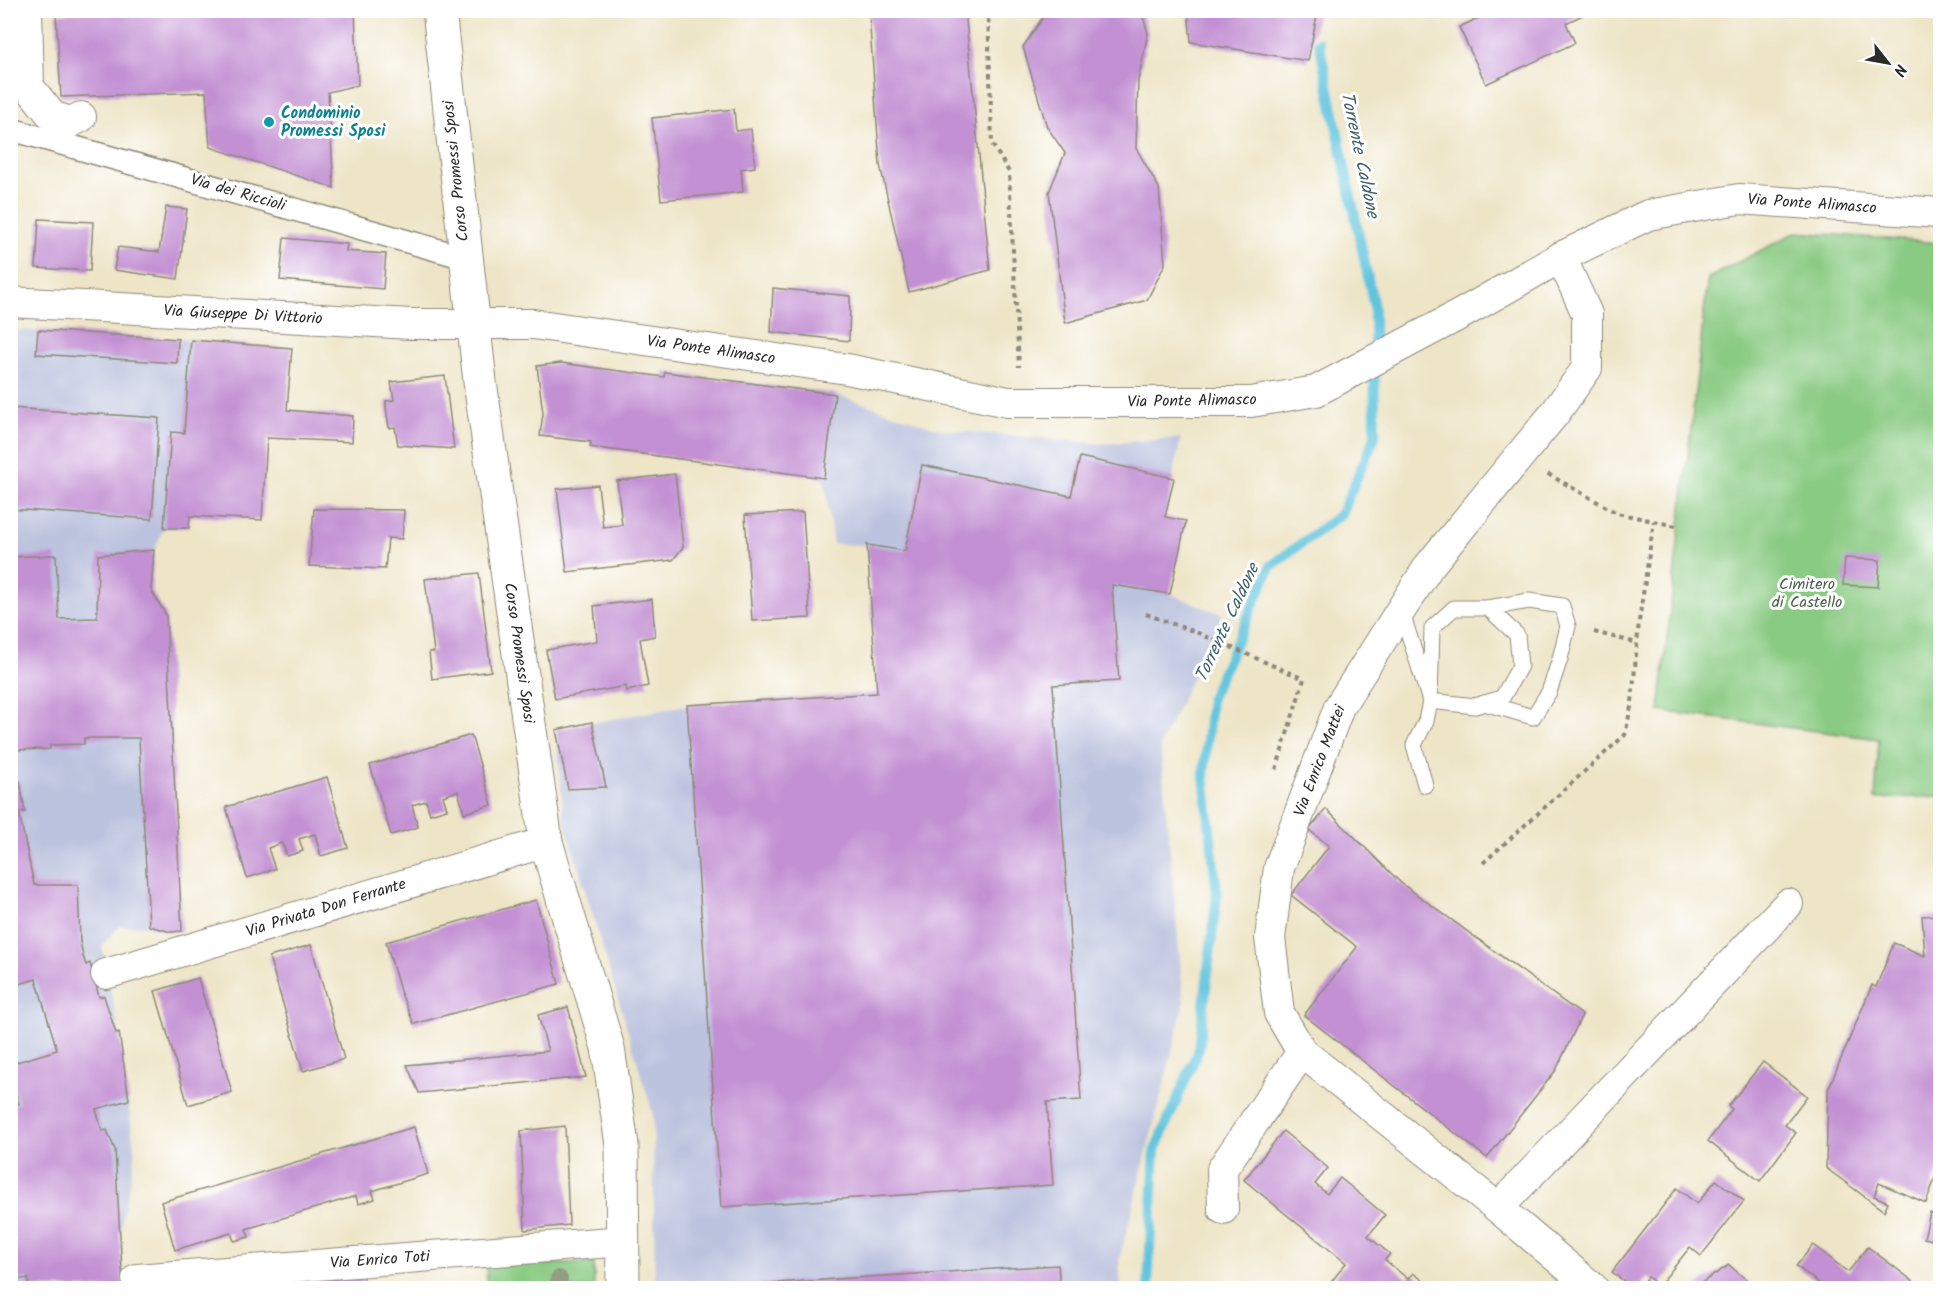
<svg xmlns="http://www.w3.org/2000/svg" width="1951" height="1299" font-family="Kalam,sans-serif">
<rect width="100%" height="100%" fill="#fff"/>
<filter id="ink" filterUnits="userSpaceOnUse"><feTurbulence type="fractalNoise" baseFrequency=".0167" numOctaves="2"/><feDisplacementMap in="SourceGraphic" scale="12" xChannelSelector="R" yChannelSelector="G"/><feConvolveMatrix kernelMatrix="1 2 1 2 8 2 1 2 1" color-interpolation-filters="sRGB"/></filter>
<filter id="wash" filterUnits="userSpaceOnUse"><feTurbulence type="fractalNoise" baseFrequency=".008" numOctaves="4" result="noise"/><feDisplacementMap in="SourceGraphic" scale="24" xChannelSelector="R" yChannelSelector="G"/><feGaussianBlur stdDeviation="1.35" result="paint"/><feColorMatrix in="noise" values="0 0 0 0 0 0 0 0 0 0 0 0 0 0 0 0 0 1.4 0 .05"/><feComposite in="paint" operator="in"/></filter>
<g filter="url(#wash)">
<rect width="100%" height="100%" fill="#eee5c7"/>
<!-- industrial -->
<g fill="#bcc3de">
<polygon points="11,330 191,340 184,433 171,432 164,528 154,551 151,590 166,615 182,931 171,932 149,926 119,926 102,946 119,1032 135,1156 120,1233 123,1288 11,1288"/>
<polygon points="835,394 939,429 1100,444 1181,438 1165,517 1186,521 1170,594 1222,614 1160,745 1184,1004 1119,1261 1121,1288 655,1288 653,1114 564,820 556,730 687,705 877,693 867,545 833,544 824,478"/>
</g>
<!-- green -->
<g fill="#8acb83" stroke="#5a7b57" stroke-width="1.5">
<polygon points="1796,232 1940,243 1940,796 1875,799 1879,739 1659,711 1708,278"/>
<polygon points="594,1263 594,1288 487,1288 486,1265"/>
</g>
<g fill="none" stroke-linecap="round" stroke-linejoin="round">
<!-- stream -->
<polyline stroke="#60c4de" stroke-width="10" points="1148,1288 1155,1150 1199,1049 1217,893 1204,775 1211,698 1271,566 1341,514 1375,437 1374,307 1319,42"/>
</g>
<g id="blocks">
<!-- building -->
<g fill="#c290d3">
<polygon points="109,10 355,10 358,85 328,92 334,188 210,147 206,92 61,97 56,14"/>
<polygon points="905,10 965,10 990,270 909,292 880,165 869,14"/>
<polygon points="1048,10 1141,10 1148,33 1138,81 1136,148 1159,188 1165,264 1147,300 1065,323 1049,192 1065,153 1047,127 1023,47"/>
<polygon points="1188,10 1318,10 1308,61 1191,42"/>
<polygon points="1496,10 1593,10 1566,23 1575,43 1486,84 1459,27"/>
<polygon points="734,109 736,131 751,129 755,167 741,169 743,192 661,200 652,118"/>
<polygon points="166,207 187,209 178,279 114,270 118,247 159,252"/>
<polygon points="39,219 93,222 90,271 36,268"/>
<polygon points="284,238 347,244 346,251 386,254 383,289 280,280"/>
<polygon points="773,288 850,296 849,341 771,332"/>
<polygon points="38,330 178,339 177,363 36,354"/>
<polygon points="191,340 292,348 287,410 353,416 352,442 267,438 262,520 190,516 189,528 164,528 171,432 184,433"/>
<polygon points="561,363 664,377 665,372 835,394 824,478 590,447 591,442 540,436 543,413 537,366"/>
<polygon points="445,376 454,449 398,445 395,427 389,428 386,407 386,401 394,400 391,382"/>
<polygon points="10,408 159,418 152,519 10,509"/>
<polygon points="1080,457 1174,478 1165,517 1186,521 1170,594 1112,585 1119,681 1053,685 1081,1100 1047,1102 1053,1185 721,1207 687,705 877,693 867,545 905,551 922,465 1071,496"/>
<polygon points="675,474 683,547 673,560 567,572 557,489 598,485 603,527 622,525 617,481"/>
<polygon points="314,509 404,510 402,539 388,538 385,569 309,566"/>
<polygon points="803,512 810,618 752,621 745,515"/>
<polygon points="154,550 151,590 166,615 182,931 171,932 149,926 139,738 84,738 84,744 50,745 50,749 10,750 10,557 56,555 59,619 97,618 98,555"/>
<polygon points="1845,558 1880,560 1878,587 1843,585"/>
<polygon points="479,573 491,671 432,679 429,652 434,652 425,579"/>
<polygon points="652,599 655,636 640,639 648,686 627,691 626,686 555,699 546,650 597,641 594,606"/>
<polygon points="592,722 606,787 568,789 556,730"/>
<polygon points="471,735 492,805 464,813 458,791 443,796 447,809 430,814 426,801 412,805 418,827 391,835 370,765"/>
<polygon points="327,777 348,848 321,856 315,834 299,839 303,851 287,856 282,843 268,848 275,869 247,878 226,807"/>
<polygon points="20,781 25,812 19,812 34,885 78,885 80,941 83,956 86,965 90,963 99,997 104,996 116,1033 119,1032 129,1100 96,1109 102,1131 107,1130 115,1150 123,1288 29,1288 28,1278 10,1281 10,1106 19,1104 10,1074 10,1064 57,1050 36,979 10,987 10,782"/>
<polygon points="1326,809 1401,883 1582,1015 1556,1070 1487,1158 1304,1015 1357,947 1291,895 1329,846 1309,830"/>
<polygon points="536,900 559,984 414,1024 400,991 386,942"/>
<polygon points="1940,915 1940,1165 1926,1203 1879,1183 1874,1196 1888,1202 1884,1211 1826,1168 1828,1090 1872,985 1876,987 1894,943 1925,956 1922,916"/>
<polygon points="311,945 344,1059 303,1071 269,957"/>
<polygon points="198,978 232,1092 188,1105 155,991"/>
<polygon points="568,1007 586,1077 419,1093 407,1065 548,1051 538,1015"/>
<polygon points="1763,1062 1807,1096 1785,1125 1796,1133 1760,1181 1708,1141 1732,1109 1728,1106"/>
<polygon points="565,1126 569,1225 525,1230 521,1131"/>
<polygon points="414,1127 428,1174 372,1191 375,1199 358,1204 356,1196 246,1229 249,1237 234,1241 231,1233 175,1250 161,1202"/>
<polygon points="1283,1131 1328,1168 1315,1184 1327,1194 1340,1178 1385,1215 1368,1236 1390,1254 1385,1260 1408,1279 1413,1273 1433,1288 1339,1288 1331,1282 1346,1263 1244,1180"/>
<polygon points="1716,1180 1744,1201 1701,1256 1690,1247 1659,1286 1648,1277 1639,1288 1633,1288 1612,1272 1677,1188 1697,1204"/>
<polygon points="1930,1213 1940,1215 1940,1242 1924,1238"/>
<polygon points="1813,1245 1848,1272 1868,1247 1918,1285 1917,1288 1826,1288 1796,1266"/>
<polygon points="1058,1265 1060,1288 727,1288 727,1286"/>
<polygon points="1729,1265 1756,1288 1696,1288 1701,1283"/>
<polygon points="364,1272 361,1288 233,1288 271,1281"/>
</g>
</g>
</g>
<g filter="url(#ink)">
<use href="#blocks" fill-opacity="0" stroke="#8c8879" stroke-width="1.5"/>
<g fill="none" stroke-linecap="round" stroke-linejoin="round">
<!-- service casing -->
<g stroke="#8c8879" stroke-width="17">
<g id="service">
<polyline points="1401,610 1430,701 1432,628 1454,608 1488,608 1517,635 1520,666 1502,698 1475,706 1430,701 1426,721 1414,745 1425,785"/>
<polyline points="1484,703 1533,717 1549,692 1560,659 1568,626 1562,606 1529,601 1488,608"/>
</g>
</g>
<!-- pedestrian casing -->
<g stroke="#8c8879" stroke-width="25">
<polyline id="pedestrian" points="10,129 466,258"/>
</g>
<!-- minor casing -->
<g stroke="#8c8879" stroke-width="32">
<g id="minor">
<polyline points="27,10 29,87 53,117 71,122 81,117"/>
<polyline points="1561,257 1587,314 1587,368 1555,413 1429,566 1339,707 1279,868 1270,938 1279,1013 1302,1052 1498,1208 1593,1288"/>
<polyline points="10,302 411,324 533,324 847,369 1008,402 1251,402 1316,391 1461,314 1561,257 1648,215 1739,199 1940,213"/>
<polyline points="106,974 546,842"/>
<polyline points="1498,1208 1788,904"/>
<polyline points="1223,1209 1222,1169 1302,1052"/>
<polyline points="137,1279 624,1241"/>
</g>
</g>
<!-- tertiary casing -->
<g stroke="#8c8879" stroke-width="35">
<polyline id="tertiary" points="439,10 480,382 546,842 608,1048 622,1145 623,1288"/>
</g>
<!-- path -->
<g stroke="#8c8879" stroke-width="4" stroke-dasharray="4.5 4.5" stroke-linecap="butt">
<polyline points="988,10 992,144 1009,172 1019,367"/>
<polyline points="1548,474 1617,513 1680,527"/>
<polyline points="1146,614 1198,633 1304,679 1275,773"/>
<polyline points="1594,632 1637,643"/>
<polyline points="1483,863 1625,735 1632,702 1639,621 1654,521"/>
</g>
<!-- service -->
<use href="#service" stroke="#fff" stroke-width="15"/>
<!-- pedestrian -->
<use href="#pedestrian" stroke="#fff" stroke-width="22"/>
<!-- minor -->
<use href="#minor" stroke="#fff" stroke-width="30"/>
<!-- tertiary -->
<use href="#tertiary" stroke="#fff" stroke-width="33"/>
</g>
<!-- trees -->
<circle fill="#959e82" cx="559" cy="1279" r="9"/>
</g>
<!-- markers -->
<circle fill="#0f9aa8" stroke="#fff" stroke-width="2" cx="269" cy="122" r="6"/>
<g text-anchor="middle" dominant-baseline="central" stroke-width="6" stroke-linejoin="round" paint-order="stroke">
<!-- culture labels -->
<g font-size="16" font-weight="bold" fill="#0d838f" stroke="#fff" text-anchor="start">
<text x="281" y="113">Condominio<tspan x="281" dy="18">Promessi Sposi</tspan></text>
</g>
<!-- street labels -->
<g font-size="16" fill="#2b2b2b" stroke="#fff">
<text transform="translate(456 171) rotate(-96)">Corso Promessi Sposi</text>
<text transform="translate(238 193) rotate(16)">Via dei Riccioli</text>
<text transform="translate(1812 204) rotate(4)">Via Ponte Alimasco</text>
<text transform="translate(243 315) rotate(3)">Via Giuseppe Di Vittorio</text>
<text transform="translate(711 350) rotate(8)">Via Ponte Alimasco</text>
<text transform="translate(1192 401) rotate(-1)">Via Ponte Alimasco</text>
<text transform="translate(519 653) rotate(82)">Corso Promessi Sposi</text>
<text transform="translate(1320 761) rotate(-69)">Via Enrico Mattei</text>
<text transform="translate(326 908) rotate(-17)">Via Privata Don Ferrante</text>
<text transform="translate(380 1260) rotate(-4)">Via Enrico Toti</text>
</g>
<!-- park labels -->
<g font-size="16" fill="#4c634a" stroke="#fff">
<text x="1807" y="584">Cimitero<tspan x="1807" dy="18">di Castello</tspan></text>
</g>
<!-- water labels -->
<g font-size="18" font-style="italic" fill="#3e616a" stroke="#fff">
<text transform="translate(1359 155) rotate(78)">Torrente Caldone</text>
<text transform="translate(1228 623) rotate(-65)">Torrente Caldone</text>
</g>
</g>
<!-- margin -->
<rect width="1951" height="1299" fill="none" stroke="#fff" stroke-width="36"/>
<!-- north arrow -->
<g transform="translate(1888 63) rotate(121)" stroke="#ffffff" stroke-width="4.5" paint-order="stroke">
<path d="M0-4.5L10 22L0 15L-10 22Z" fill="#2b2b2b"/>
<text y="-9" font-size="16" font-weight="bold" text-anchor="middle" fill="#2b2b2b">N</text>
</g>
</svg>
